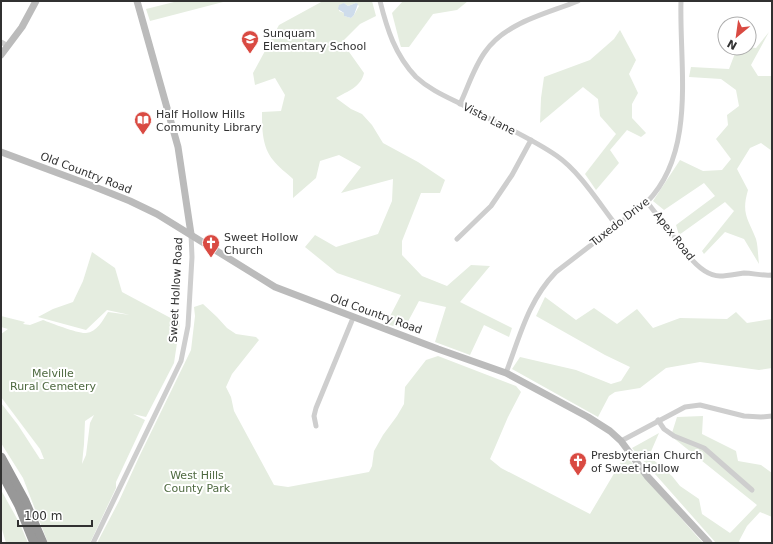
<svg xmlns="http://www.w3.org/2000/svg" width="773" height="544" font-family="'DejaVu Sans',sans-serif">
<rect width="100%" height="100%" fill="#fff"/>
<!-- green -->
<g fill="#e5ede0" fill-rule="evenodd">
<polygon points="178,1 227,1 150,21 146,9"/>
<path d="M 323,1 L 372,1 L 376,16 L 360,24 L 342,42 L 364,73 C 361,87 348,91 336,98 L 351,109 L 362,114 L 372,125 L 383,143 L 418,162 L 445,180 L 440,193 L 421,193 L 402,241 L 402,255 L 422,276 L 447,286 L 471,265 L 490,266 L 460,302 L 512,328 L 509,337 L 484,325 L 470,355 L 435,342 L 446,307 L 419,301 L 404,329 L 386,324 L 401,295 L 337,273 L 305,247 L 315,235 L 336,247 L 378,234 L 392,201 L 393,179 L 341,193 L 361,167 L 339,155 L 320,161 L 316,178 L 293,198 L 293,179 C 287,173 278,167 273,160 C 262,147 262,128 262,112 L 281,111 L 285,95 L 275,78 L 255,85 L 253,73 L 279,25 ZM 344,3 L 348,6 L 356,3 L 359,6 L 354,15 L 351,18 L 344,16 L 344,13 L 339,11 L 341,5 Z"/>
<polygon points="403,1 468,1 457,10 433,14 409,47 401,47 400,44 392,13"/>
<polygon points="620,30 636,60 629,74 638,93 632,104 632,118 646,133 641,137 627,130 610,150 619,163 596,190 585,174 616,134 600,116 598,99 583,87 540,123 541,98 544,77 590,60 614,39"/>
<path d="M 769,32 L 751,65 L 758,76 L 772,76 L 772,151 L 761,143 L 750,148 L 737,169 L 748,190 C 741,214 748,218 756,239 C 758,246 758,256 759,264 L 744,239 L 725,232 L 704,254 L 702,251 L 734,211 L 725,202 L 679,235 L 676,225 L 715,196 L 704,183 L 664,210 L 653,201 L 680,160 L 703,171 L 722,170 L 731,159 L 716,139 L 728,125 L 727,115 L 739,106 L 736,90 L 721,79 L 689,77 L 691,67 L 729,69 L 737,48 L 749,48 L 749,47 L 756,48 Z"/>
<path d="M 92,252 L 115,268 L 122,292 L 180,323 L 174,363 L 146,417 L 133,414 L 145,420 L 116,482 L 116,488 L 90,543 L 48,543 L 23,478 L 1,443 L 1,403 L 18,425 L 40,459 L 44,459 L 40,449 L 1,397 L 1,334 L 8,329 L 1,327 L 1,316 L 25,322 L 23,324 L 30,325 L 43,320 C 51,323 79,334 86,333 C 97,332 103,320 108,312 L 130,315 L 107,310 L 86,330 L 38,317 L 53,309 L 73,302 L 83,281 ZM 94,415 L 90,423 L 86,455 L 82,464 L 84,444 L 85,421 Z"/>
<polygon points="545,297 576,320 594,308 617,324 637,309 653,328 680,318 727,319 736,312 747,323 772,319 772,368 759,370 700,362 666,368 640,388 615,392 609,396 598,417 512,369 520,357 576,370 611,384 621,381 630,367 605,355 536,316"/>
<polygon points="203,304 217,317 227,328 236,334 256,337 259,340 232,374 226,387 231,397 234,411 274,485 288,487 369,472 372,466 374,451 383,435 397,416 404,404 405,387 426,360 438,356 516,386 521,392 508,417 490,459 501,468 590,514 625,455 703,543 97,543 119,501 139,457 191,350 195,316 194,307"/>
<polygon points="703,416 702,434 736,451 738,461 761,465 772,473 772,517 760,512 747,526 739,541 740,543 716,543 632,448 659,433 649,456 672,476 680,486 699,499 702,514 730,533 757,505 671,436 677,417"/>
<polygon points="1,490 20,524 28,543 6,543 1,526"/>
</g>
<!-- water -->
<polygon fill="#cedceb" points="344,3 348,6 356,3 358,4 354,15 351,18 344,16 344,13 338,9 339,5"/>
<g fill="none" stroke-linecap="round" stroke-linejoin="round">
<!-- street -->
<g stroke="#cecece" stroke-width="5">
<path d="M 380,1 C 387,29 395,55 416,77 C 430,90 447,97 463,105 C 494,122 528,136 557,156 C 579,171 599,203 616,225"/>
<polyline points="1,42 8,46"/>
<path d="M 460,104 C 468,87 474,67 485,52 C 506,22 546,14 578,1"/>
<path d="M 647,202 L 687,254 C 695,264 707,276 720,276 C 728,276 736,274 744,273 C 754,273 761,276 772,275"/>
<polyline points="457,239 491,206 512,175 531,140"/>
<path d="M 506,373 C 520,336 528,301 556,272 L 647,202 C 697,151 679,65 681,1"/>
<polyline points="658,420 664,429 674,436 704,448 752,490"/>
<polyline points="316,426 314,416 316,408 353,318"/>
<polyline points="621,441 685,407 700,405 744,416 761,417 772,416"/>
<polyline points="93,543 181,361 188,326 192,257 191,234"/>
</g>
<!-- secondary -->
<g stroke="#bbb" stroke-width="7">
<polyline points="137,1 178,147 191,234"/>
<polyline points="1,55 22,27 36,1"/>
<polyline points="1,152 90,185 130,201 157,214 275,287 438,349 506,373 588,417 610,431 621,441 647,476 709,543"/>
</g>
<!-- highway -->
<g stroke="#989898" stroke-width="9">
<polyline points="1,457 25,501 43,543"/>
<polyline points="1,472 19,506 34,543"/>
</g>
</g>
<!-- icons -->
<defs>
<g id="school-pin" transform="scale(0.9)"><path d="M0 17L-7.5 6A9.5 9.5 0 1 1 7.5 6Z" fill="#d94a42" stroke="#fff"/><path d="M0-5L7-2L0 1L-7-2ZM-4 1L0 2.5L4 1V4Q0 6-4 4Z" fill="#fff"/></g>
<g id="library-pin" transform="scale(0.9)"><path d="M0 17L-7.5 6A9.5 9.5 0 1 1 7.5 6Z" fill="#d94a42" stroke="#fff"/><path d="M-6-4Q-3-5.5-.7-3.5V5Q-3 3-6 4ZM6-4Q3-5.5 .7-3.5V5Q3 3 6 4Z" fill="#fff"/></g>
<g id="church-pin" transform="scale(0.9)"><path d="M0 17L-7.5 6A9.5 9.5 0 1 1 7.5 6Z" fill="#d94a42" stroke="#fff"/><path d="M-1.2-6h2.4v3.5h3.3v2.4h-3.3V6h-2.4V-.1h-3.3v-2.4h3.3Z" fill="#fff"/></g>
</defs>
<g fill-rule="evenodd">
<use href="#school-pin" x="250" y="39"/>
<use href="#library-pin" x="143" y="120"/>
<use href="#church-pin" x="211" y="243"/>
<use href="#church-pin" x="578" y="461"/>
</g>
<g text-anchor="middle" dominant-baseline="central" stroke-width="4" stroke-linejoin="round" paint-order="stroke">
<!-- poi labels -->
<g font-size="11" fill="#313131" stroke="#fff" text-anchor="start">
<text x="263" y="33">Sunquam<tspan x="263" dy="13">Elementary School</tspan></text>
<text x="156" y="114">Half Hollow Hills<tspan x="156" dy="13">Community Library</tspan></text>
<text x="224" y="237">Sweet Hollow<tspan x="224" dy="13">Church</tspan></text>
<text x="591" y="455">Presbyterian Church<tspan x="591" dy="13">of Sweet Hollow</tspan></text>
</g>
<!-- street labels -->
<g font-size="11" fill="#313131" stroke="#fff">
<text transform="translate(489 119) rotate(27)">Vista Lane</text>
<text transform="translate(86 173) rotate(21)">Old Country Road</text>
<text transform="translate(620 222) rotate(-38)">Tuxedo Drive</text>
<text transform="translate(674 236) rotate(52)">Apex Road</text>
<text transform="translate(176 290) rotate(-87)">Sweet Hollow Road</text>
<text transform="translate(376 314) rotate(20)">Old Country Road</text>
</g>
<!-- park labels -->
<g font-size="11" fill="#4f6a41" stroke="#fff">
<text x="53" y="373">Melville<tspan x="53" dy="13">Rural Cemetery</tspan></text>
<text x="197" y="475">West Hills<tspan x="197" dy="13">County Park</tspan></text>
</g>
</g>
<!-- border -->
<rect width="773" height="544" fill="none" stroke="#313131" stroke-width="4"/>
<!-- north arrow -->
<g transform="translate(737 36) rotate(209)"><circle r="19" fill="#ffffff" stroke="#adadad"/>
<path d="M0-3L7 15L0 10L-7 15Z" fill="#d94a42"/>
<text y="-6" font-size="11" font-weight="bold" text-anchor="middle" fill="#313131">N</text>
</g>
<!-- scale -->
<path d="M18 520v6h74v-6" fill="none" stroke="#313131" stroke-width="2"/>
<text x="24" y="520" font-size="12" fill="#313131" stroke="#ffffff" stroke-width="3" paint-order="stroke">100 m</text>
</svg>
